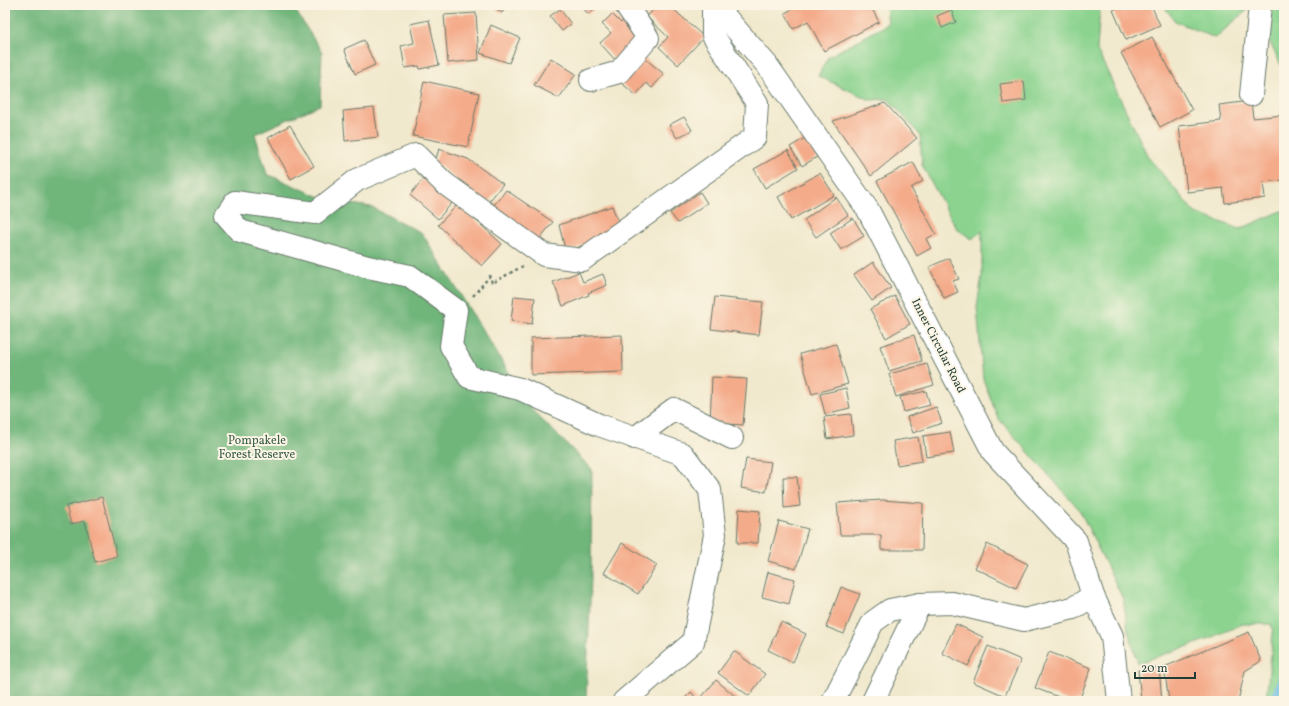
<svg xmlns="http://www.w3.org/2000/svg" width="1289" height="706" font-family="Vollkorn,serif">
<rect width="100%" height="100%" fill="#fcf5e5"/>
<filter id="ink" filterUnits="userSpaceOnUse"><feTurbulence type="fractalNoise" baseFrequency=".025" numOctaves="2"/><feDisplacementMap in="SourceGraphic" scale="8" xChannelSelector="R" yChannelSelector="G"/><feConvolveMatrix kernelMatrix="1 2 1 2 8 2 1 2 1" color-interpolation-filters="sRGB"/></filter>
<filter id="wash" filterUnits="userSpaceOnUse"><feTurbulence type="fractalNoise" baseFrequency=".012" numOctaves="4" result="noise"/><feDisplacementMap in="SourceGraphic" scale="16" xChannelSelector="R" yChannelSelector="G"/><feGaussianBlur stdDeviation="0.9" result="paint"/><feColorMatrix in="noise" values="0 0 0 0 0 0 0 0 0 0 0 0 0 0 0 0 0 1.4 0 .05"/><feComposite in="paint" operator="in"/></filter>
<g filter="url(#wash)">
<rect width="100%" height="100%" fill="#f1e9cd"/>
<!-- green -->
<g fill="#8bd38f" stroke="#558862">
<polygon points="886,5 1100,5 1097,50 1148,157 1195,213 1240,229 1284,210 1284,701 1266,701 1273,633 1271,624 1243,624 1198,643 1138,663 1128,630 1123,599 1079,509 998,418 983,379 977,307 982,275 982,231 972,239 957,229 922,165 920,135 888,99 870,100 818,76 828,57 888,24"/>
<polygon points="1163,5 1248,5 1246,11 1215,38 1175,21"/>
<polygon points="1272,5 1284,5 1284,71 1268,39"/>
</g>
<!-- forest -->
<polygon fill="#70b57a" stroke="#487957" points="5,5 292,5 322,52 320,105 255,134 267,174 327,200 371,207 422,233 533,411 592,469 591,578 586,701 5,701"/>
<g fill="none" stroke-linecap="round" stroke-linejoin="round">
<!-- stream -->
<polyline stroke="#6cbbe7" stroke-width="6" points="1273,701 1284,671"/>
</g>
<g id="blocks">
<!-- building -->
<g fill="#f4ab8a">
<polygon points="491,5 507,5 502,13"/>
<polygon points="581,5 599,5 588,14"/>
<polygon points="657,5 669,5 704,37 678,65 659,47 668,37 647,17"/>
<polygon points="800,5 870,5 879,22 824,51 808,21 793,29 785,13"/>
<polygon points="1125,5 1151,5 1160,25 1126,40 1113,10"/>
<polygon points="560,9 571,24 562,31 550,16"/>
<polygon points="951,10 956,22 942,28 937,16"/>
<polygon points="476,13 479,60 448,63 444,15"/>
<polygon points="612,14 621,23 623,21 640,39 616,61 600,43 611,33 602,24"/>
<polygon points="429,20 439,65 420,69 419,66 405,68 401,46 414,43 410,24"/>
<polygon points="491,25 520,38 509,63 480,53"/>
<polygon points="1152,37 1192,110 1160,127 1121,53"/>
<polygon points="364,40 375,65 355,74 344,49"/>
<polygon points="642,56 664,74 652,88 646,83 636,95 620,82"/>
<polygon points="551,58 576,74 559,98 534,85"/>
<polygon points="424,81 479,93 468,147 413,136"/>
<polygon points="1024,81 1026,100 1003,103 1000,84"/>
<polygon points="1251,101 1253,118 1284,115 1284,180 1263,182 1265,198 1225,203 1223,188 1187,192 1179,126 1221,121 1219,105"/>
<polygon points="885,103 917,138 871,176 833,121"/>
<polygon points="374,108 378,137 345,141 343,111"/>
<polygon points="684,117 692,130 677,138 669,125"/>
<polygon points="290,125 314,166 291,179 268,138"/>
<polygon points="805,138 817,157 802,166 790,147"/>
<polygon points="439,149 468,159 503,184 487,204 435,162"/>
<polygon points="788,150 798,168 765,188 754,169"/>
<polygon points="913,162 923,181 911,188 936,234 926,239 931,248 917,256 877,181"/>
<polygon points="820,173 834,195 791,220 778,197"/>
<polygon points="423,179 452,203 438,219 410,195"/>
<polygon points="506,190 553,222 537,242 491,209"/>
<polygon points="700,192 707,203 678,223 670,213"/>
<polygon points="836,197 848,215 816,237 804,220"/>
<polygon points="458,204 502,244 482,266 438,225"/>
<polygon points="612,206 620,226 575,249 565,249 559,225"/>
<polygon points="853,218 864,236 841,250 830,233"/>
<polygon points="949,258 959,279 953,281 958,292 944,298 929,267"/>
<polygon points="873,262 891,288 872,301 854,275"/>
<polygon points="579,272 583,282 603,274 607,285 588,293 589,295 563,306 553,282"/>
<polygon points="514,296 535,298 532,324 511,321"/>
<polygon points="895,296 910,324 886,338 870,309"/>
<polygon points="715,297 763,302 759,335 711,329"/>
<polygon points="622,335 623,372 531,375 531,338"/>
<polygon points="914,335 922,361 889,371 880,346"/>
<polygon points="836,344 848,384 812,394 800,354"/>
<polygon points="927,364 934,385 896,397 889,374"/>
<polygon points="712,377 747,379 743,425 710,423"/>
<polygon points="846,388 850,408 825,414 820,394"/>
<polygon points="926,391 930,405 904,412 900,397"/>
<polygon points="936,407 942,423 913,433 907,417"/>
<polygon points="851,414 853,435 827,439 824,417"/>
<polygon points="950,432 954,453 926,457 923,436"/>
<polygon points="918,437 922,461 897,465 893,441"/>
<polygon points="746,459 771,462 766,492 741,488"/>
<polygon points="783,477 797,477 800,506 784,508"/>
<polygon points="102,497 117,556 95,562 85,521 71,524 66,506"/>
<polygon points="882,500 923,503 922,550 881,550 881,535 840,535 837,503"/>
<polygon points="739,509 760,511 758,543 737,543"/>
<polygon points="779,521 808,529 796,569 768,561"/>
<polygon points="622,543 657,565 638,594 604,573"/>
<polygon points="987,544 1028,564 1016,588 975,568"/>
<polygon points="768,572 795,579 789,604 762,597"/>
<polygon points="841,587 860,594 844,634 826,627"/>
<polygon points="781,622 806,634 793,662 768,650"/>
<polygon points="956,624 983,637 968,666 942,653"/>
<polygon points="1249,632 1261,661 1245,671 1238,701 1169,701 1164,667"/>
<polygon points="988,646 1021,660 1005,696 973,682"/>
<polygon points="734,651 765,674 749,696 718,673"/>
<polygon points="1049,652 1091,668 1079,701 1069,701 1035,688"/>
<polygon points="1159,668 1162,701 1141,701 1138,670"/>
<polygon points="716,680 741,701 703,701 700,699"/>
<polygon points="691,692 699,701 682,701"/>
</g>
</g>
</g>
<g filter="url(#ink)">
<use href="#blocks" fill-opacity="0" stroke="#68796a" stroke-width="1"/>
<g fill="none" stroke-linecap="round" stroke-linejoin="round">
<!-- minor casing -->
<g stroke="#68796a" stroke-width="24">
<g id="minor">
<polyline points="715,5 767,65 868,210 993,452 1076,541 1093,596 1112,636 1119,701"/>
<polyline points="591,80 619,72 648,38 626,5"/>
<polyline points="1251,95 1260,5"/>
<polyline points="635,438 674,409 732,438"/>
<polyline points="624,701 693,642 715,535 710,490 683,454 599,425 520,389 469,377 451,346 456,310 410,276 368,267 240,231 226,215 235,202 315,213 357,180 416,155 444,183 544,255 582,260 755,137 757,103 713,35 713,5"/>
<polyline points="833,701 873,622 890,610 920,604 952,603 1024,620 1073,608 1093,596"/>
<polyline points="873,701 920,604"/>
</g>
</g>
<!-- path -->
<polyline stroke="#68796a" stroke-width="2.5" stroke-dasharray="3 3" stroke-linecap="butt" points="473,296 490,276 492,283 523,266"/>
<!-- minor -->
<use href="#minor" stroke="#fff" stroke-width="22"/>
</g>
</g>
<g text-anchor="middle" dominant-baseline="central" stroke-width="4" stroke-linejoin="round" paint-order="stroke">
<!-- street labels -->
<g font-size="12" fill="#1f3d34" stroke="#fcf5e5">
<text transform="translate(938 346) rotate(63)">Inner Circular Road</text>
</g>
<!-- park labels -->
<g font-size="12" fill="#355b46" stroke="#fcf5e5">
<text x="257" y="441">Pompakele<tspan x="257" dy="14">Forest Reserve</tspan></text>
</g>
</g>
<!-- margin -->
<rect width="1289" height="706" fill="none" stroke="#fcf5e5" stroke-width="20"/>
<!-- scale -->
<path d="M1135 672v6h60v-6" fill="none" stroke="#1f3d34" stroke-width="2"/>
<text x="1141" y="672" font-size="12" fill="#1f3d34" stroke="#fcf5e5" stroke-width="3" paint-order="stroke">20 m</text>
</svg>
